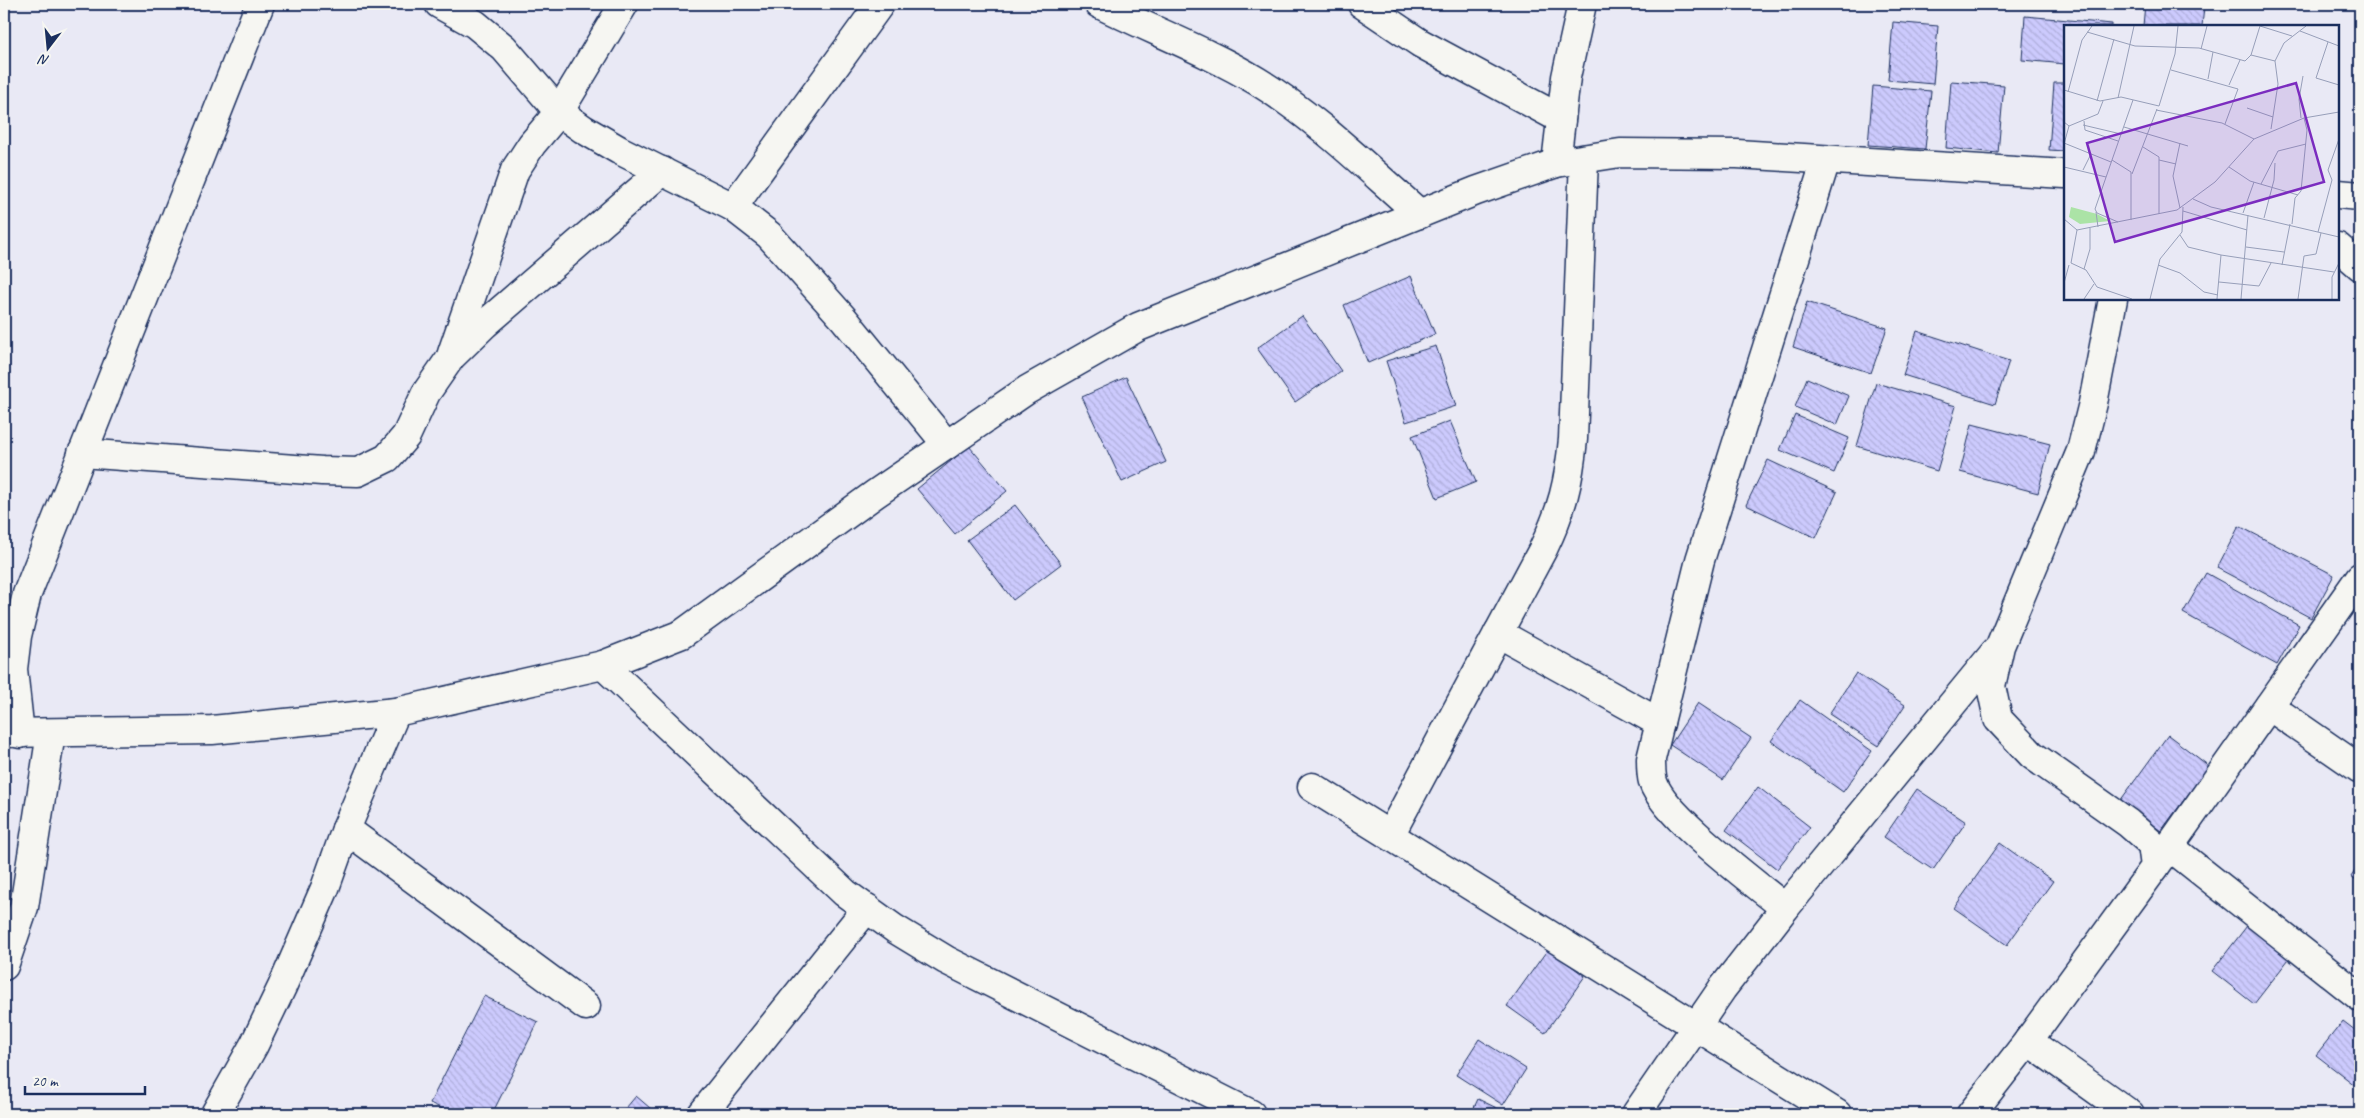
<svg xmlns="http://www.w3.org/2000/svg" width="2364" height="1118" font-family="Caveat,sans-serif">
<defs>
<pattern id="building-back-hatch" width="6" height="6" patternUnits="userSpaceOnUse" patternTransform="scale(1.25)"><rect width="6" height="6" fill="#cccafd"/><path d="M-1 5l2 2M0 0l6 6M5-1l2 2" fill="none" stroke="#afaedb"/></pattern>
</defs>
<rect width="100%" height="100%" fill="#e9e9f5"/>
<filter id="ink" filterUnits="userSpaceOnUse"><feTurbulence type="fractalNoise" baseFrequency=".02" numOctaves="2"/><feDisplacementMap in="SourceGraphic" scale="10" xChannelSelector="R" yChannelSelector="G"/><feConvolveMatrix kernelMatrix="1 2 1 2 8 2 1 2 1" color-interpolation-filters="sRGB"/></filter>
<g filter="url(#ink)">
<!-- building -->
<g fill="url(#building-back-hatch)" stroke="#1b2f5e">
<polygon points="2145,4 2204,7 2202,26 2143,26"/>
<polygon points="2025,16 2112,24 2112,26 2065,26 2065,64 2022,60"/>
<polygon points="1893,22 1938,26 1933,84 1888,80"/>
<polygon points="1951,81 2004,85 1998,153 1946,148"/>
<polygon points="2054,83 2065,83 2065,151 2049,150"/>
<polygon points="1873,86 1931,91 1925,149 1868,145"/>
<polygon points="1411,276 1435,334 1368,363 1344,305"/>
<polygon points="1807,302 1887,328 1871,373 1793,347"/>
<polygon points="1302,316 1341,371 1295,402 1257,348"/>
<polygon points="1917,331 2009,361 1995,404 1903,375"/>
<polygon points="1436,346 1456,406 1406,422 1386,361"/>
<polygon points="1126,377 1166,462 1122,482 1082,397"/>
<polygon points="1807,378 1849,396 1837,425 1795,407"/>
<polygon points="1876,383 1956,406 1937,471 1857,446"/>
<polygon points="1795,415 1849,438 1834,473 1780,450"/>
<polygon points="1450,421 1476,482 1437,498 1412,436"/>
<polygon points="1972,424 2050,444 2038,493 1960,472"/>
<polygon points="969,446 1007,491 955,534 917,489"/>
<polygon points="1768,460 1837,492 1816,538 1746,505"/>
<polygon points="1015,505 1061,564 1013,600 967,540"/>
<polygon points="2239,526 2334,575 2311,618 2217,568"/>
<polygon points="2206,573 2299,625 2277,665 2183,613"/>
<polygon points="1856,673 1905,705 1878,746 1829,714"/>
<polygon points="1800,700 1872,751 1843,792 1771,741"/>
<polygon points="1698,703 1751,738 1723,780 1670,745"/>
<polygon points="2168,735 2209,766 2161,831 2120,801"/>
<polygon points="1758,787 1810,827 1777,869 1726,830"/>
<polygon points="1917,789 1966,822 1933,870 1884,837"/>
<polygon points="2000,843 2053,881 2007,945 1954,908"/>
<polygon points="2360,863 2360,884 2351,877"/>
<polygon points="2250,922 2292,955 2254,1004 2212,971"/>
<polygon points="1548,949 1585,976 1545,1033 1507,1006"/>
<polygon points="484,996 538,1022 492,1114 453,1114 430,1103"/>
<polygon points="2343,1021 2360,1034 2360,1089 2316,1055"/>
<polygon points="1479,1039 1526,1069 1503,1105 1456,1075"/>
<polygon points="636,1096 657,1114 621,1114"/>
<polygon points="1478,1099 1509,1114 1471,1114"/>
</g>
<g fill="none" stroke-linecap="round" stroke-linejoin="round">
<!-- minor casing -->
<g stroke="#1b2f5e" stroke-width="31">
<g id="minor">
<polyline points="439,4 475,24 504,48 559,112 583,129 619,150 733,207 769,235 844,319 947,445"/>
<path d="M 1099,4 C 1151,30 1207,51 1257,81 C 1317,118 1367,168 1420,214"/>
<polyline points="1362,4 1420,43 1561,119"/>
<polyline points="1556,163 1566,77 1582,4"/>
<polyline points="733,207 880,4"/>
<polyline points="2338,247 2360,266"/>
<polyline points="452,353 515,170 532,144 559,112 624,4"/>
<polyline points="82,453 322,471 358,472 387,458 406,436 426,393 451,357 485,324 662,171"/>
<polyline points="1498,633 1660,723"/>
<polyline points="603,665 845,893 895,929 946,960 1251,1114"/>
<polyline points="2269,706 2360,769"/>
<polyline points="20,734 13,669 17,636 27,594 260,4"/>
<polyline points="1312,787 1837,1114"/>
<polyline points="346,829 586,1006"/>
<path d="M 1390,835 L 1543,549 C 1562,510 1569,483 1573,439 L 1584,159"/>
<polyline points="2169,846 2360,997"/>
<polyline points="2155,867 2360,577"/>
<path d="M 1785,908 C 1754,882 1664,816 1653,782 C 1651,775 1651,766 1651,759 L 1700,560 L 1826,160"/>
<polyline points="4,966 24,907 51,733"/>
<polyline points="2028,1041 2130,1114"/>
<polyline points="215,1114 254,1045 282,987 325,888 346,829 396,712"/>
<polyline points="702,1114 867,908"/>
<polyline points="1636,1114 1722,989 1785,908 1995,652"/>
<polyline points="1971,1114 2028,1041 2155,867 2152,844 2128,823 2032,755 1998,719 1991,686 2000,646 2081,451 2093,403 2113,299"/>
</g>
</g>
<!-- tertiary casing -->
<g stroke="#1b2f5e" stroke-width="31">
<g id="tertiary">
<polyline points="2338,194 2360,196"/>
<polyline points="4,733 212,730 396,712 603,665 682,634 875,494 1027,390 1138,327 1476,191 1556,163 1620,153 1737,154 2065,174"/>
</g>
</g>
<!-- minor -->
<use href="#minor" stroke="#f6f6f2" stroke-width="28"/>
<!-- tertiary -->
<use href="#tertiary" stroke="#f6f6f2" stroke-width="28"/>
</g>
</g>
<!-- overview -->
<g transform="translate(2064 25)">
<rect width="275" height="275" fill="#e9e9f5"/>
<path d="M 7,182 L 33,189 L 46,196 L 16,199 L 5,192 Z" fill="#abe3a6"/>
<path fill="none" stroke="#979fb9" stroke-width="1" d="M 196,1 L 228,11M 236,6 L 275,21M 23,7 L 71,21 L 135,23 L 181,36 L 187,30 L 196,1M 264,17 L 252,53 L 275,60M 137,24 L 143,1M 187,30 L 211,36M 107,45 L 174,64 L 161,99M 144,54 L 149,27M 165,60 L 176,35M 0,65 L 36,76 L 57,72 L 95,81 L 111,29 L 114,1M 4,67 L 18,15 L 28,1M 54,73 L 70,1M 33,76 L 50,14M 183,83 L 209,92M 92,85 L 158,98 L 190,114M 237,93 L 235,74 L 239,51M 20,96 L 21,105 L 54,116M 0,97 L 5,101 L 0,119M 19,100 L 57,109M 5,101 L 34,89 L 39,76M 60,102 L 124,121M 207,104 L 214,59 L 211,36 L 220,18 L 242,1M 0,118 L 47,137M 79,122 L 95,132 L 95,189M 48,135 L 31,184 L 33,188 L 54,197M 95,135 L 112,139M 0,142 L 42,152M 165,142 L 186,156 L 234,170M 19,145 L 27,129M 68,149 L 93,84M 197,159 L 214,126 L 242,119M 129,174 L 147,182 L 275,212M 116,183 L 109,151 L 116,118M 119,186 L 183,205M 32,187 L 34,202M 179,188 L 190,157M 200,193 L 210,155 L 211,138M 0,194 L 13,205M 67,195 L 67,147 L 48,135 L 69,75M 228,199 L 231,173 L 237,166 L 243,105 L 240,93M 254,207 L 268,155 L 264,145 L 275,114M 116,210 L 124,222 L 157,230 L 270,247M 182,222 L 220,227M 94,240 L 116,248 L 140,267 L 154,270M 218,240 L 226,199M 20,244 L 26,224 L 26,203M 155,257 L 195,261 L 207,238M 0,258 L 5,240M 20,274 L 30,259M 68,274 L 33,262 L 22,245 L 7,238 L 13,205 L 113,185 L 151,157 L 190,114 L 240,93 L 275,87M 86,274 L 96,234 L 118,207 L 119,182M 153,274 L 157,230M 177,274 L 184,190M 234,274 L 240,231 L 252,229 L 257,208M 268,274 L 268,252 L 275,238"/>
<path fill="#7b2cbf" fill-opacity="0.15" stroke="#7b2cbf" stroke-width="2.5" d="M 232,58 L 260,157 L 51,217 L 23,118 Z"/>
<rect width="275" height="275" fill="none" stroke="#1b2f5e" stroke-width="2.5"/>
</g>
<!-- margin -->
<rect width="2364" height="1118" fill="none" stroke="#f6f6f2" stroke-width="20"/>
<rect x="10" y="10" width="2344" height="1098" fill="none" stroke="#1b2f5e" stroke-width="2" filter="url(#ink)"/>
<!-- north arrow -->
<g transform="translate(48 48) rotate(196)" stroke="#f6f6f2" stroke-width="4" paint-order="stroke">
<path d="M0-4L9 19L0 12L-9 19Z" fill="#1b2f5e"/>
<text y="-8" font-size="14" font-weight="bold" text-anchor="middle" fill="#1b2f5e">N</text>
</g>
<!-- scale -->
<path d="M25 1086v8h120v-8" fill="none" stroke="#1b2f5e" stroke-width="2.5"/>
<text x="32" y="1086" font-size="15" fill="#1b2f5e" stroke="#f6f6f2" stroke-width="4" paint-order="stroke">20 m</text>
</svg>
